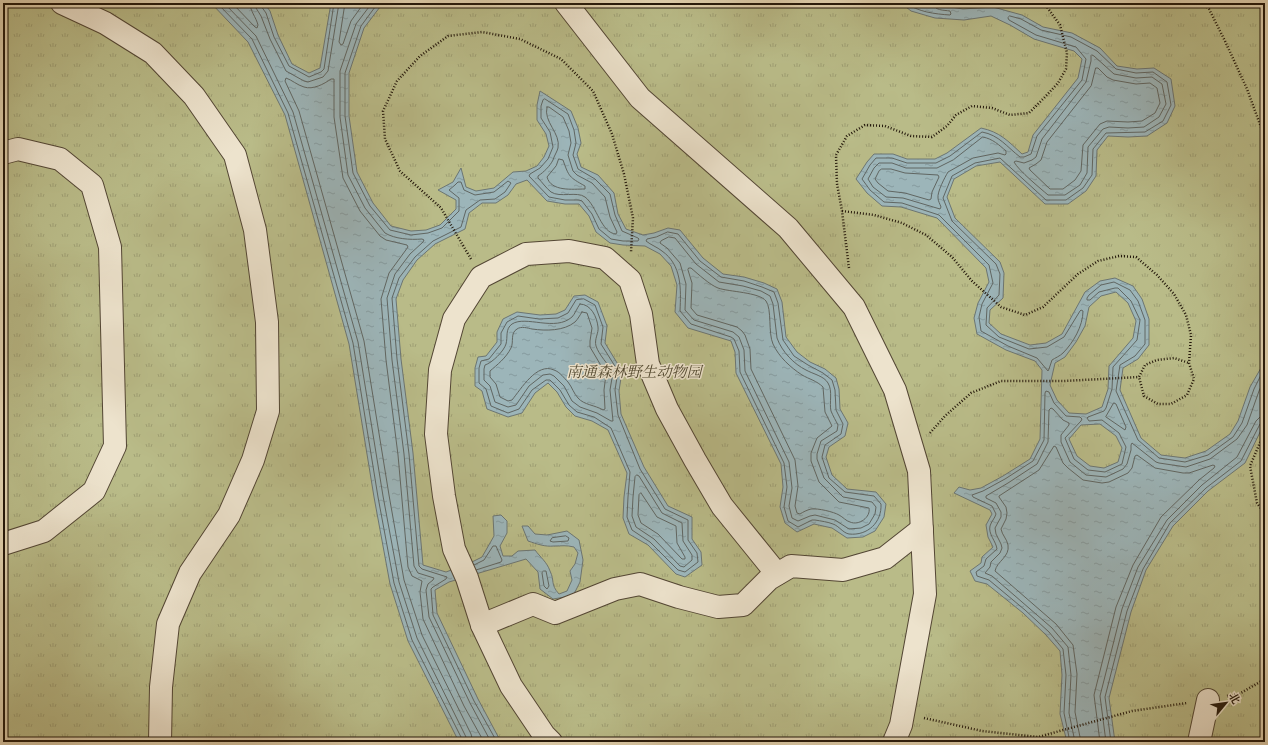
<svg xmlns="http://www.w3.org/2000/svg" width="1268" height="745" font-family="'IM FELL English','Noto Serif SC',serif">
<defs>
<pattern id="park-tufts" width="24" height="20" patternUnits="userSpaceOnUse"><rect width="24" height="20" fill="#b9bb88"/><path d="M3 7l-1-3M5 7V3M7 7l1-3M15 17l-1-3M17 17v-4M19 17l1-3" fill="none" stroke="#9fa074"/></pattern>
<pattern id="water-ripples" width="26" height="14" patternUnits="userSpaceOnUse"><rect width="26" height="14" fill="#9cb5b9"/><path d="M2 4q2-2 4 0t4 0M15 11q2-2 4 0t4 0" fill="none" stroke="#869b9e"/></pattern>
</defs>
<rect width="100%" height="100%" fill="#e3d4b2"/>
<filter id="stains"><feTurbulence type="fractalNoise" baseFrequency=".005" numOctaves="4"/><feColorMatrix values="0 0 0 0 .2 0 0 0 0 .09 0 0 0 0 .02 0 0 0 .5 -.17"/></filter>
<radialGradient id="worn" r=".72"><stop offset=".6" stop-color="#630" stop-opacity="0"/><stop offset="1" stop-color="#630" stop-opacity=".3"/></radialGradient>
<!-- park -->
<rect fill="url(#park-tufts)" stroke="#6e6949" x="3" y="3" width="1262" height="739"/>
<!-- water -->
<g fill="url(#water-ripples)" stroke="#6c7673" fill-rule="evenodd">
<path d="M 211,3 L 264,3 L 270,11 L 278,35 L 292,64 L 309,73 L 320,68 L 331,3 L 383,3 L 364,28 L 349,73 L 349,116 L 357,172 L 373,203 L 391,226 L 411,231 L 426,230 L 440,225 L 456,209 L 456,200 L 438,190 L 453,182 L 461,168 L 466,187 L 476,191 L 494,188 L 513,172 L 526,171 L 537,166 L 544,157 L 549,146 L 546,134 L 537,120 L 537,105 L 540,91 L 571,111 L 578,128 L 581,143 L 577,154 L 581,167 L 598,175 L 614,193 L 618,214 L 626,229 L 643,235 L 654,233 L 668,228 L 680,230 L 703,258 L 723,274 L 744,277 L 764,283 L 777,289 L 782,302 L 786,337 L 797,352 L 810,362 L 825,369 L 836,378 L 839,389 L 840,409 L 848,423 L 845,436 L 829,447 L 826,457 L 832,475 L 847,489 L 876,492 L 886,504 L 884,517 L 875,531 L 863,537 L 847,538 L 832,528 L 814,524 L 797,532 L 785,523 L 780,507 L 783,487 L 781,464 L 736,373 L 735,352 L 731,341 L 688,328 L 675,312 L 677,285 L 671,266 L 660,254 L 645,246 L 623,245 L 610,243 L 596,232 L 589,216 L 579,204 L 565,204 L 547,201 L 527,180 L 516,184 L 508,195 L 496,203 L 482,203 L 469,213 L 465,229 L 435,244 L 417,260 L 403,280 L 396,299 L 401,359 L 413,453 L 423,565 L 446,572 L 470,563 L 482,557 L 494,536 L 493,516 L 501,515 L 507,521 L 507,533 L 500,546 L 503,556 L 512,556 L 518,551 L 535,550 C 540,557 547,562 550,571 C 555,581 550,584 559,594 L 567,591 L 572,580 L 570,571 L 575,564 L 578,553 L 574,547 C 566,545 562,546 554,546 C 545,547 537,544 528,541 L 522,526 L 528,526 L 535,534 L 547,535 L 567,531 L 579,540 L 583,560 L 580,582 L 574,594 L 565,597 L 553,599 L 540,589 L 538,572 L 526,559 L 449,582 L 435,590 L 437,613 L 478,699 L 501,742 L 459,742 L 408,641 L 390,584 L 374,497 L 349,344 L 285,115 L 248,42 Z"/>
<path d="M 901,3 L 927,3 L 963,9 L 993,7 L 1022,15 L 1043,27 L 1072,33 L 1100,48 L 1117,66 L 1137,69 L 1154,68 L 1171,79 L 1175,106 L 1167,123 L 1147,136 L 1128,137 L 1108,136 L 1097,150 L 1096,176 L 1086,191 L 1068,204 L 1045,204 L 1000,162 L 976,166 L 954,179 L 947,197 L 955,218 L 1000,262 L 1004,273 L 1003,298 L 990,310 L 989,323 L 1001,334 L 1030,345 L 1046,343 L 1062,334 L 1085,292 L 1100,281 L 1115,278 L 1133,286 L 1142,299 L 1149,319 L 1149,345 L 1138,359 L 1123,368 L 1120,390 L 1141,438 L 1161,455 L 1185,458 L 1206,451 L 1230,434 L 1238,421 L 1250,387 L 1265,361 L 1265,422 L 1245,463 L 1208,491 L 1173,526 L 1146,570 L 1131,612 L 1109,698 L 1115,742 L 1067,742 L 1060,714 L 1062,675 L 1060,651 L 1046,635 L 1023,613 L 987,584 L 975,581 L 970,571 L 981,563 L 982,557 L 993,547 L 988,537 L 986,525 L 992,514 L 990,510 L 954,493 L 959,487 L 970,490 L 981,488 L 1003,476 L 1030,459 L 1040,439 L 1042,370 L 1035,361 L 1006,350 L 977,334 L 974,318 L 978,303 L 989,282 L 986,268 L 937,218 L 901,207 L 882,206 L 867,193 L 856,179 L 867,162 L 874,154 L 893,154 L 907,159 L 935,159 L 947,153 L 981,128 C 1000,132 1008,141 1022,154 L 1028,152 L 1033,135 L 1078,78 L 1082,59 L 1074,51 L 1034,39 L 1010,25 L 991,16 L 964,20 L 935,18 L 911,11 ZM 1116,292 L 1128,303 L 1136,321 L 1133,338 L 1109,366 L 1108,389 L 1102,407 L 1086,414 L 1069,413 L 1057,400 L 1050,385 L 1055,363 L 1065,357 L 1076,342 L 1085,326 L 1089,307 L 1101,296 ZM 1100,424 L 1116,436 L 1122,448 L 1118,462 L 1104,468 L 1090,466 L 1077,456 L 1069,439 L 1081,425 Z"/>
<polygon points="585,295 598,302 607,326 605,343 622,371 619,391 621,414 644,467 668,506 692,517 692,539 701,552 702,565 685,577 676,574 648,545 629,534 623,518 624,497 627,473 608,430 592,421 575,416 566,407 557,392 548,383 535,393 522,413 508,417 487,409 482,391 475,386 475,368 478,357 486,356 497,342 497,332 503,319 517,312 540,315 556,314 565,310 574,296"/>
</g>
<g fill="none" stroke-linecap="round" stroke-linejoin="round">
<!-- shore -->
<g stroke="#606662" stroke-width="1">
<polyline points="217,3 252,39 288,113 353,343 378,497 394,583 412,640 462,739 462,742"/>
<polyline points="224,3 256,36 293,112 358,342 383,496 399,582 417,638 466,737 467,742"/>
<path d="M 232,3 L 255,27 L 257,28 L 258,25 C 256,17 250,11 250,3"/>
<polyline points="256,3 256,8 261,16 270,39 286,71 304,81 308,82 323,77 328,71 339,3"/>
<polyline points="261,3 261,6 266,13 274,37 289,66 309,77 321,72 324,69 334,3"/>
<polyline points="345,3 339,42 341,45 343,44 351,21 364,3"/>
<path d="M 372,3 L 356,24 L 340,71 L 340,117 L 348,175 L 365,208 L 385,233 C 395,239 410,240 422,239 L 424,240 L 423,242 L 410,254 L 395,274 L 387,298 L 392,360 L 404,454 L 414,566 L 418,573 L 434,578 L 433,580 L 428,584 L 426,590 L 429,617 L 470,703 L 491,742"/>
<polyline points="378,3 361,26 345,73 345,116 353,173 370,206 390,230 411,235 428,233 442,228 459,211 459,198 449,190 455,185 458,182 461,182 464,190 475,195 494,192 508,181 511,183 505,192 495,199 480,200 466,210 461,227 433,241 415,257 399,278 392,298 397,359 409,454 419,566 422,569 447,577 446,579 433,587 431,589 433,615 474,701 497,742"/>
<path d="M 906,3 C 918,12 935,14 950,15 L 951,14 L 950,11 C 944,10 934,11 933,3"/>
<path d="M 1010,16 L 1021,19 L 1041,30 L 1071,37 L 1097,51 L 1116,69 L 1136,73 L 1153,72 L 1167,82 L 1171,105 L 1163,121 L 1145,132 L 1106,133 L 1093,149 L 1092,175 L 1083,188 L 1066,200 L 1046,200 L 1000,158 L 975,163 L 952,176 L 943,198 L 952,221 L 996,264 L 1000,274 L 999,295 L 987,308 L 986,325 L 999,337 L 1029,349 L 1047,347 L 1064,337 L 1080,311 L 1081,310 L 1083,311 C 1083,326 1073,343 1063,353 C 1060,356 1055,358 1052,360 L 1049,369 L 1048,371 L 1037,358 L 1008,346 L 981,331 L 979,317 L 982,304 L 993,283 L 989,265 L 939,215 L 902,203 L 884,202 L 870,190 L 862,179 L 870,165 L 876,158 L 892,158 L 907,163 L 936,163 L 950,156 L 982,132 C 999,135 1007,147 1020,157 L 1024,157 L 1031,154 L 1037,136 L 1082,80 L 1086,59 L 1076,47 L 1036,35 L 1009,20 L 1008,18 Z"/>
<path d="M 1092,55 L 1094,56 L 1114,74 L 1136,78 L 1152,77 L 1162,84 L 1166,104 L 1159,117 L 1144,127 L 1128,128 L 1109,127 L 1103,129 L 1088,147 L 1087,173 L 1080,185 L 1065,195 L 1048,195 C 1040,188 1019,171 1014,162 L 1016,161 L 1024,163 L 1032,160 L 1036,157 L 1042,139 L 1086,82 L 1091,61 L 1091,56 Z"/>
<polygon points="1096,68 1098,68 1107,77 1113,80 1136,84 1150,83 1157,88 1160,103 1155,113 1142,121 1128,122 1107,121 1100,124 1083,145 1081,171 1075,180 1063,189 1050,189 1030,170 1029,168 1036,164 1041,160 1047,142 1091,86"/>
<polygon points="545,99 568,114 574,130 576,143 573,155 578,169 595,179 610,194 615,215 622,231 638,238 639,239 638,241 623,241 611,239 599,229 592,214 582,201 579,200 565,200 549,197 529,176 530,174 540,168 548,159 553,147 550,132 541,118 541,106 543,100"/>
<path d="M 547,107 L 549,107 L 563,117 L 569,131 L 571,143 L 568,155 L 573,171 L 577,175 L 592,183 L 605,197 L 610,217 L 617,232 L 616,234 C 601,233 597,206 585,197 C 577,191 560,198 551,192 C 546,188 542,182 538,178 L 538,176 C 544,172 550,166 553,160 C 554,156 557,152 558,148 C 561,133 543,122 547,107 Z"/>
<path d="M 983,137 C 993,139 999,145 1006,151 L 1006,154 L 1005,155 L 998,153 L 973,158 L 948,172 C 945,177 937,192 938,198 C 938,201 940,204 941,207 L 940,209 L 903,198 L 886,197 L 873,187 L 868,179 L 874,168 L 879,163 L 892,163 L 906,168 L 937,168 L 953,160 Z"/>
<path d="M 559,159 L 563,160 C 569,177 569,177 585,186 L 585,189 C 573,189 551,192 547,177 L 556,166 Z"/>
<polygon points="882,169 891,169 905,173 938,175 939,177 932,192 931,199 929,200 905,193 888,191 878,183 875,179 879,171"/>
<path d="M 668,232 L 678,234 L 700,261 L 721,277 L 744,281 L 762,287 L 774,292 L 778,303 L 783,340 L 794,356 L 808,365 L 823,373 L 832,380 L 835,390 L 836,410 L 843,424 L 841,434 L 825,445 L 822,457 L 829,478 L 845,492 L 874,496 L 881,504 C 882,522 868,536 849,534 C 843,533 839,526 833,524 C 828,522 821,521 815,520 L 812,520 L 798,527 L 788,521 L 784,507 L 787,487 L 784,463 L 740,372 L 739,351 L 734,339 L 731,337 L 691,324 L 680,311 C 681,289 682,265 662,251 C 657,247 651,245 646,241 L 647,239 L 656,237 Z"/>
<path d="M 669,237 L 675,238 L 696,264 L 719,282 L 743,286 L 761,291 L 770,296 L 773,304 L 777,338 C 782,352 794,364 806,370 C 813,374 824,376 828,383 C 833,391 829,403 831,411 C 833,416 836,421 838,425 L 837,431 L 821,441 L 817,454 L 817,459 L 824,478 L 843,497 L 872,502 L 876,507 L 875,514 L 869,524 L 861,528 L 849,529 L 835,520 L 815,515 L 810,516 L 798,521 L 792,518 L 789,506 L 792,488 L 789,462 L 745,371 L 744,350 L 739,337 L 733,332 L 694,320 L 685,310 L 686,284 L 680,263 L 667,248 L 660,243 L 661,241 Z"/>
<path d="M 689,268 L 691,268 C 698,274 710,285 718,288 C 729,292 759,292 766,301 C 772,309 768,333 773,344 C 779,357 790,367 802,375 C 809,379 817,381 823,387 L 825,412 L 832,426 L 817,438 L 811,453 L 811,461 L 819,482 L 839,502 L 869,508 C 871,517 859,526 850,522 C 846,521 843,517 839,515 C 834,512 818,508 811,509 C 807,510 803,512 800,514 L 797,513 L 795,506 L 798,486 L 795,460 L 751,369 L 750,349 L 745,335 L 742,331 L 737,327 L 697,315 L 691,308 L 692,283 L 688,270 Z"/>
<polygon points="584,299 595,305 603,327 601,344 618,371 615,390 618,415 640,469 665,509 688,520 688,540 697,553 698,562 685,572 678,570 650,542 632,530 627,517 628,497 630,472 611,428 594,417 577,412 569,405 560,390 550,380 546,380 532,390 519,409 508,413 491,406 486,389 479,383 479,368 481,361 489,359 501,344 501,333 507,322 518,316 539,319 558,318 568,313 576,300"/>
<path d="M 580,304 C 591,304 597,317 598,327 C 599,333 594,339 596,346 C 599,355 608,364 613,372 L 610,390 L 613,421 L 611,421 L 597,413 L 580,407 L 572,401 L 564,386 L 554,376 L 550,374 L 543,375 L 529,386 L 516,405 L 508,407 L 495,402 L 490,386 L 484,380 L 484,369 L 485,365 C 492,363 504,351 506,344 C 508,337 505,329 512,324 C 526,315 555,332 572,317 C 575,314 577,308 580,304 Z"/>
<path d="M 582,312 L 587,313 L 592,328 L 590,341 L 590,347 L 606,374 L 604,390 L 605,409 L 603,410 C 595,405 584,405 578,398 C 574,394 572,387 568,382 C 564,378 560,372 554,370 C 537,362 521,389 512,400 L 508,401 L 500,397 L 496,384 L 490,377 L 490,371 C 497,365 506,358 511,348 C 514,342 510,333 517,329 C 521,326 528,328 532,329 C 546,331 564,331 575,322 C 578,319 580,315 582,312 Z"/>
<polygon points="1114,403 1116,404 1126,427 1125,430 1106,417"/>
<polygon points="637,475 639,476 662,513 682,523 683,541 692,555 692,560 684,567 680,566 654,539 636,527 632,516 633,497 635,477"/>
<polygon points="641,493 657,517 676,526 677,543 685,557 685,559 682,559 658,534 641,523 638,515 639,495"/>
<polygon points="566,536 569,538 568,541 553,542 550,541 552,538"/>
<polyline points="474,565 484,560 493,546 496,546 502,560 501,562 476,570"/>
<polygon points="544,571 546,571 549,586 547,589 544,586 542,573"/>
<path d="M 473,742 L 471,734 L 422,635 L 404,580 L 389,495 L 364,341 L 299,111 L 285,81 L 286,78 C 292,80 297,85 304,87 C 313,90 324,84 331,79 L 334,79 L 334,117 L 343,178 L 360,211 L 380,236 L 386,240 L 407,245 L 408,247 L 389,273 L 381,299 L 386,360 L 398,455 L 408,567 L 412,576 L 422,581 L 420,592 L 423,619 L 464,706 L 484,742"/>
<path d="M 1070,742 L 1064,713 L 1066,675 L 1063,649 L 1049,632 L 1025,610 L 989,580 L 977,576 L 976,572 L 984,566 L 986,559 L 997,549 C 996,541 988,534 990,526 C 991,522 995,518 996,514 L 992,506 L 973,497 L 972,495 L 983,491 L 1005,479 L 1033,461 L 1044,440 L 1045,393 L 1046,391 L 1049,392 L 1054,403 L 1066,416 L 1080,417 L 1082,419 L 1081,421 L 1065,438 L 1074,459 L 1088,470 L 1105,472 L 1122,464 L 1126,447 L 1119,433 L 1102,420 L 1089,421 L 1087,418 L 1088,417 L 1104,411 L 1106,408 L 1112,389 L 1113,367 L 1137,340 L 1140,320 L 1131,301 L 1118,288 L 1115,288 L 1099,292 L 1090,300 L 1087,300 L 1087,298 L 1089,295 L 1101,285 L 1114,282 L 1130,290 L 1138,301 L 1145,320 L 1145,344 L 1135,356 L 1120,365 L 1116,391 L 1138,440 L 1159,458 L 1185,462 L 1208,455 L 1233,437 L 1242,423 L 1254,389 L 1265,367"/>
<polyline points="1075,742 1069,713 1071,675 1068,647 1052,628 992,576 985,573 990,567 991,562 1000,553 1002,548 1001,544 996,534 995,528 1001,517 1001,512 996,503 986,498 986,496 1008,483 1037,464 1048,442 1049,410 1051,408 1053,409 1063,420 1069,423 1069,425 1061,435 1061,442 1070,462 1086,475 1106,477 1123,469 1127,464 1131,450 1131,445 1132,443 1156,462 1159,463 1186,467 1210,459 1237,439 1247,425 1259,391 1265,378"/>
<path d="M 1081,742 L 1075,712 L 1077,674 L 1073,645 L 1056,624 L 995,571 C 997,561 1010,557 1008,545 C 1007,539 1002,535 1001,529 L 1006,519 L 1007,513 L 1006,507 L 999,497 L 999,496 L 1039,470 L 1054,446 L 1056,447 L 1063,463 L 1068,468 L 1083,480 L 1102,483 L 1109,482 L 1128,473 L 1132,468 L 1135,456 L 1137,455 L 1155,468 L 1183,473 L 1189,473 L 1213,465 L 1215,466 L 1214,468 L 1199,480 L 1161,517 L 1133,565 L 1116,607 L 1094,695 L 1100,742"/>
<polyline points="1106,742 1100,696 1122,609 1138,567 1167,520 1202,485 1237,457 1256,421 1260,417 1265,416"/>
<polyline points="1111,742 1105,697 1127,611 1143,569 1170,523 1206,488 1241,461 1260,424 1262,422 1265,421"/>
</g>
<!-- minor casing -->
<g stroke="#534634" stroke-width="24">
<g id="minor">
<polyline points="62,3 105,23 153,53 194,96 235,155 255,230 267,322 268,411 253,460 229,515 190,573 168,624 161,687 160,742"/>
<polyline points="566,3 640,98 788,228 854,307 895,390 919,471 925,594 901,725 894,742"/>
<polyline points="3,153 18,149 60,159 92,185 110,247 115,446 94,491 44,531 3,544"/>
<polyline points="482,625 533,604 555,613 615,589 640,584 679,597 718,607 743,605 769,579 791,566 843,570 885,558 922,529"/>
<polyline points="551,742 544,735 511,686 482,625 467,578 454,549 444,496 436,434 440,370 454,319 481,277 526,254 569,251 605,258 630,280 641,314 648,364 667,409 695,460 722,506 777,574"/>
<polyline points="1199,742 1208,700"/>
</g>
</g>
<!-- path -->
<g stroke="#23170a" stroke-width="2.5" stroke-dasharray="1 2" stroke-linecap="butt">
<polyline points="1202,3 1209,9 1225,41 1247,89 1265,138"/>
<polyline points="842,211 874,215 902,223 926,235 952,257 972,281 1001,307 1025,315 1043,307 1078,274 1098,261 1119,256 1136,257 1157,275 1174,294 1186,315 1191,335 1189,363 1194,379 1187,395 1171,404 1158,404 1144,396 1139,377"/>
<polyline points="471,259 441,208 400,171 385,139 383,111 397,81 420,56 448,36 482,32 520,39 561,59 593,91 612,134 624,174 633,218 631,252"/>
<polyline points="849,268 842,211 837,184 836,155 847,136 865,125 885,126 911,136 932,137 947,126 956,115 972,106 992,108 1010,115 1029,113 1044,98 1058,83 1066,69 1067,53 1060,25 1047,7 1041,3"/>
<polyline points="1265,431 1250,466 1257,503 1265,514"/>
<polyline points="930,433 945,416 971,393 1001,381 1064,381 1139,377 1145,365 1157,360 1174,358 1189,363"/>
<polyline points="1227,696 1239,694 1265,679"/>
<polyline points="924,718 982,731 1038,737 1132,711 1187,703"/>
</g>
<!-- minor -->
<use href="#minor" stroke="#ede3cd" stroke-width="22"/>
</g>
<g text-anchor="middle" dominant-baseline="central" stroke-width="3" stroke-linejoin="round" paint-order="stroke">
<!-- park labels -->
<g font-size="15" font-style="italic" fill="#504830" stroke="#ede3cd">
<text x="634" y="372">南通森林野生动物园</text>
</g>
</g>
<!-- margin -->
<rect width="1268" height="745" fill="none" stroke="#e3d4b2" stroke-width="16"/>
<rect x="4" y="4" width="1260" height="737" fill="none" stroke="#23170a" stroke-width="2"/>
<rect x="8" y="8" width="1252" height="729" fill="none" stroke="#23170a"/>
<!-- north arrow -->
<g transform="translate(1226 703) rotate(61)" stroke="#ede3cd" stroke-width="3" paint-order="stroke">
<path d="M0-3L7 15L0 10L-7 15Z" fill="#23170a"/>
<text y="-6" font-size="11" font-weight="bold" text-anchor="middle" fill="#23170a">北</text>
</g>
<rect width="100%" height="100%" filter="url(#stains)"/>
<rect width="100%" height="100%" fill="url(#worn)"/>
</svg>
